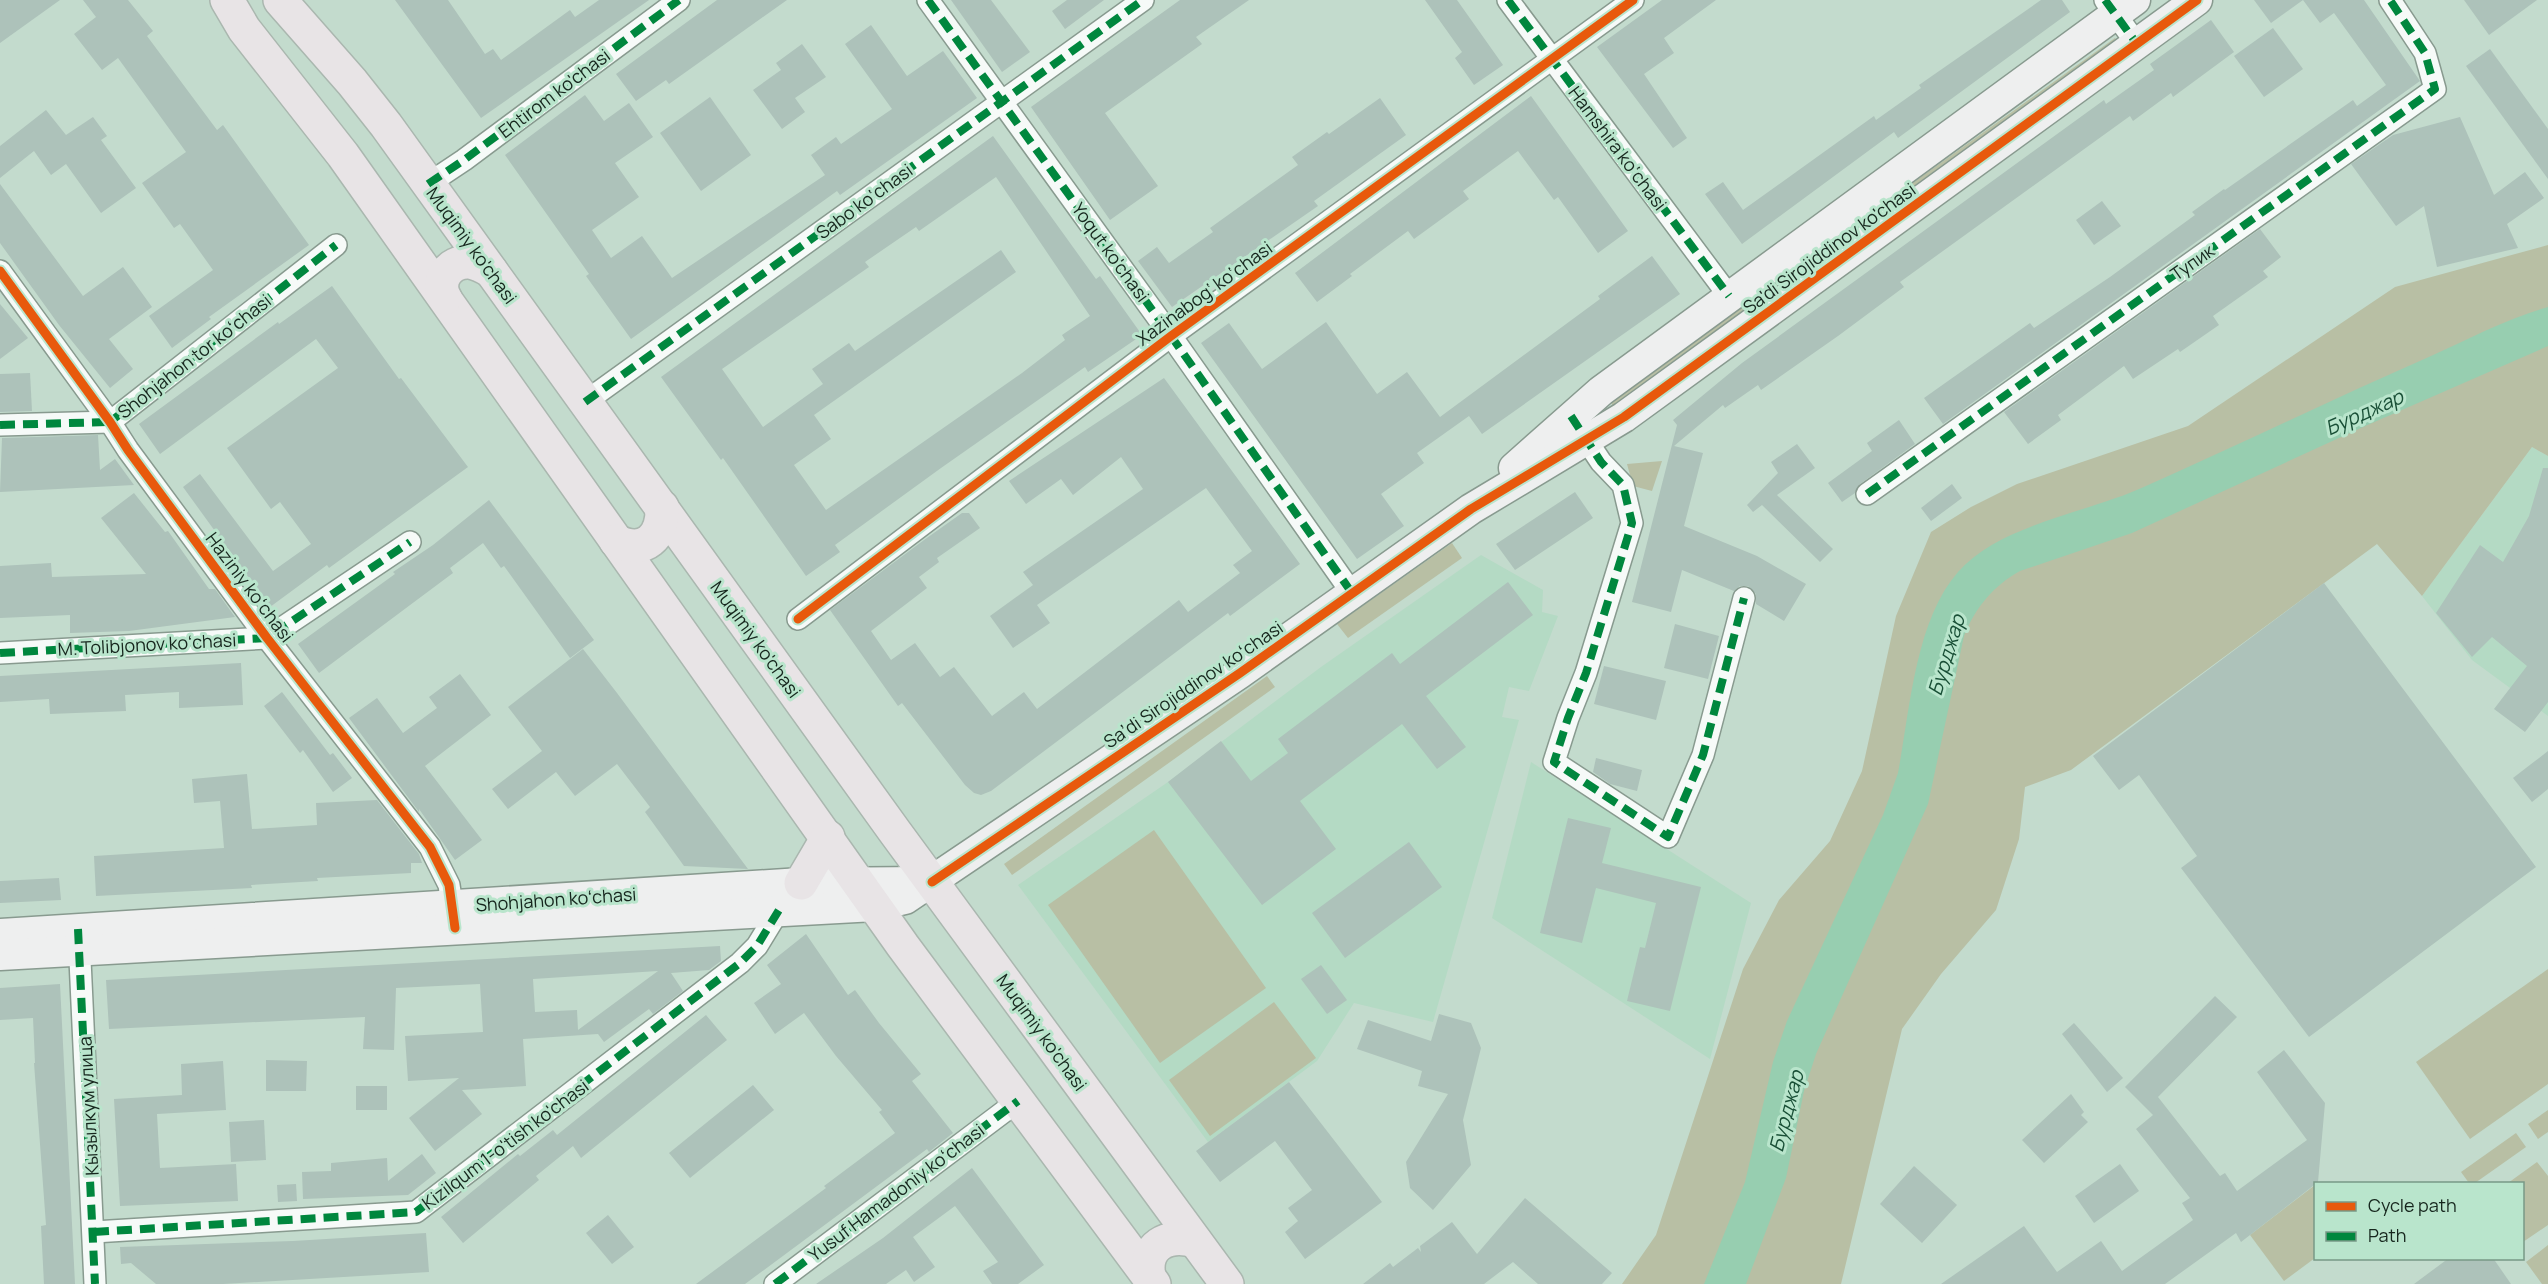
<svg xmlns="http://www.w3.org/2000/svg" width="2548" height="1284" font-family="Manrope,sans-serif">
<rect width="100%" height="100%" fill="#c3dbcd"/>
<!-- built -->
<g fill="#b4dac4">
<polygon points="2532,447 2548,456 2548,716 2472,660 2422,596"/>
<polygon points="1481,555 1543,590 1542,612 1558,616 1529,691 1509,687 1502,717 1519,720 1433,1022 1354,1003 1317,1061 1208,1142 1018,885 1168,782 1321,667"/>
<polygon points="1531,762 1751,903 1710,1059 1492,918"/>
</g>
<!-- green -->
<g fill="#b8bfa4">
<polygon points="2115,38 2120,45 1614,409 1610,400"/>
<polygon points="2548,245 2548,456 2532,447 2422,596 2377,544 2071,770 2025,787 2019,839 1996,910 1941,974 1902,1029 1841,1284 1622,1284 1656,1235 1743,969 1779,900 1830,841 1862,771 1896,616 1931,532 1971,507 2017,484 2188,426 2395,287"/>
<polygon points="1662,461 1652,491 1633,486 1627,464"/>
<polygon points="1452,543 1462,558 1348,638 1337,624"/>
<polygon points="1267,676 1275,687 1012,875 1004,864"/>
<polygon points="1154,830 1266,988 1160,1063 1048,905"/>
<polygon points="2548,969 2548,1084 2470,1139 2416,1062"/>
<polygon points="1274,1002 1316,1058 1210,1136 1169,1080"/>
<polygon points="2548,1110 2548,1132 2538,1139 2528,1124"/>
<polygon points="2516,1133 2526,1147 2475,1183 2469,1183 2461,1172"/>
<polygon points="2537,1162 2548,1176 2548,1225 2523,1242 2522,1184 2508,1183"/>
<polygon points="2315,1185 2315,1258 2284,1281 2250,1235"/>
<polygon points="2548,1245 2548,1284 2542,1284 2526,1262"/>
</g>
<!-- water -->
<path fill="#97ceb0" d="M 2548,307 L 2548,346 L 2363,427 L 2132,533 L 2020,571 C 1994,585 1975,608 1964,636 L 1928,804 L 1816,1054 L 1804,1091 L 1786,1178 L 1746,1284 L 1704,1284 L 1745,1182 L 1773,1062 L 1787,1021 L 1883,815 L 1898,773 C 1910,710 1915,621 1958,572 C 2000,524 2088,513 2146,486 C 2241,444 2335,398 2431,356 C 2469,339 2508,318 2548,307 Z"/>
<!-- building -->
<g fill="#adc2ba" fill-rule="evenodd">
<polygon points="0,0 60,0 0,43"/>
<polygon points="83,0 128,0 153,31 147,36 217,130 223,125 309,245 209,317 211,319 172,348 149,316 213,270 180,224 174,228 142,183 186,152 118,58 102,70 74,34 96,17"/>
<polygon points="395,0 448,0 485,54 493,49 501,60 570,10 575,17 599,0 649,0 481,118"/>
<polygon points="717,0 787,0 669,84 666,80 636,101 616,74"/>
<polygon points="951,0 991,0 1030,52 1002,72"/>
<polygon points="1067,0 1104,0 1065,29 1052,11"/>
<polygon points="1180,0 1249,0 1196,37 1202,44 1105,113 1158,186 1110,220 1031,107"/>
<polygon points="1425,0 1457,0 1503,65 1474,85 1455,58 1462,52"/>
<polygon points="1662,0 1716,0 1664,38 1674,53 1644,74 1687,138 1673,148 1597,47"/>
<polygon points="2041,0 2062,0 2070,12 1898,138 1894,132 1742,244 1705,194 1723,182 1743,210 1874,116 1876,120 1921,88 1919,85"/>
<polygon points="2254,0 2303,0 2271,23"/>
<polygon points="2303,0 2364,0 2420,81 1943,424 1924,398 2030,323 2034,328 2110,277 2195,215 2192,212 2224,189 2225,190 2353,100 2357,106 2386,85 2334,13 2320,23"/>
<polygon points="2464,0 2537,0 2489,35"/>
<polygon points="2211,20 2234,52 2173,97 2171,93 2133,121 2130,116 1900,282 1904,287 1838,336 1761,390 1758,385 1725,408 1723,405 1674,446 1703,453 1684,526 1757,556 1806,584 1784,621 1756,604 1756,594 1748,586 1740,586 1734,591 1682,570 1671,612 1632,602 1677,425 1673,420 1742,363 2104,100 2106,104 2154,70 2150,64"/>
<polygon points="871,25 907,76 943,51 977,98 840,195 837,191 631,339 586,276 589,274 505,155 585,95 604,121 629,103 653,137 615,163 639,197 592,230 611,258 642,236 672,278 825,175 811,155 836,137 841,144 892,109 845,44"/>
<polygon points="2273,28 2303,69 2264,97 2234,56"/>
<polygon points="802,44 826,77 795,98 805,112 782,129 753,90 781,70 776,63"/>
<polygon points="2490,49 2548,129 2548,179 2466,66"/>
<polygon points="1531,96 1628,231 1598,253 1558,197 1554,200 1518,151 1463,191 1469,199 1414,239 1408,231 1350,274 1352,276 1317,302 1295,273"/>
<polygon points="710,97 751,155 701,191 660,133"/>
<polygon points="1380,98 1406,135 1314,201 1318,206 1172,307 1138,261 1157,247 1169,263 1213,232 1210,228 1298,165 1292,157 1327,132 1329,134"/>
<polygon points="46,110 66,135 93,117 107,136 101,140 136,188 101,213 66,164 51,175 34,151 0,178 0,146"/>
<polygon points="2460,117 2494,195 2525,172 2544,198 2507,224 2518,248 2437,267 2424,206 2396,226 2351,164 2393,135"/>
<path d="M 993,136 L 1096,279 L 1100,276 L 1142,335 L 1088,372 L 1085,367 L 941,468 L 835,545 L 840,552 L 806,576 L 723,458 L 721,460 L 661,377 ZM 996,177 L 1090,316 L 1062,335 L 1065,340 L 1022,373 L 826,510 L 794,465 L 831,439 L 814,415 L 1016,272 L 1001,250 L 855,351 L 849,343 L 812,369 L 823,384 L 763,427 L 722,369 L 869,267 L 865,262 L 916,227 L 919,231 Z"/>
<polygon points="0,184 83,296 123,267 152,307 109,339 133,369 110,388 59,325 0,243"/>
<polygon points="2102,201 2121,226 2094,245 2076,220"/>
<polygon points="2260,229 2281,257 2263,271 2268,277 2213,316 2219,325 2180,352 2178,349 2133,379 2124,366 2058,415 2061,420 2028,444 2004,412"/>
<polygon points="1652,256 1680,294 1482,434 1469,416 1417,453 1424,463 1381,494 1404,526 1357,559 1201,343 1229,323 1262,369 1326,322 1377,394 1407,372 1440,417 1600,299 1598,296"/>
<polygon points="332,286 399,379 401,378 468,467 329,568 327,565 270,607 183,487 200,474 273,571 311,544 280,502 271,509 227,448 338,368 316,339 160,454 139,424 278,322 279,324"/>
<polygon points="0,304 28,338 0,359"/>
<polygon points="30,373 32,411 0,412 0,374"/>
<polygon points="1164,378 1300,564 1230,616 1228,613 991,791 981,795 974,793 965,785 902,703 898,706 830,610 924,540 962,513 969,513 980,528 937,558 939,562 919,577 927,588 871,631 891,660 915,643 940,677 954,667 992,716 1024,692 1037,709 1179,600 1188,612 1240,573 1233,565 1252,551 1206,488 1037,605 1050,623 1013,648 990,616 1033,585 1023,572 1143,489 1121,457 1073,495 1061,479 1026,504 1009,481"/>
<polygon points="1899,420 1915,444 1860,484 1855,493 1842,502 1828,483 1872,451 1867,443"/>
<polygon points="98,435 100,470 115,459 134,485 0,492 2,438"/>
<polygon points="1797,444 1815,468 1777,495 1833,549 1820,562 1762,505 1753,512 1747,505 1778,473 1771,462"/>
<polygon points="2543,468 2548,468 2548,702 2525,732 2494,709 2527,666 2492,637 2472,657 2436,613 2480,545 2503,562 2529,516"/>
<polygon points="1952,484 1962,498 1931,521 1921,508"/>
<polygon points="1575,492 1593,518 1515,570 1496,544"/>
<polygon points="134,493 165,532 168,531 209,589 215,589 235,617 129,631 70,633 70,615 0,618 0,566 51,563 52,577 146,574 101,518"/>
<polygon points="489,500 594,640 570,658 504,566 501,568 483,543 450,568 453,573 319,673 298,644 395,574 393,572 433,545"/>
<polygon points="1508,582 1533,615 1426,696 1466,747 1437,769 1402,724 1300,801 1336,849 1262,905 1168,782 1221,741 1251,781 1288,753 1278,739 1392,653 1400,664"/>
<polygon points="2324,583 2536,867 2309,1037 2181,868 2197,856 2139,775 2119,790 2093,756"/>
<polygon points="1675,624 1719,636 1708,679 1664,668"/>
<polygon points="583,649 617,693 748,869 684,866 645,812 650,807 617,764 575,796 556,772 508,809 492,789 542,751 508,707"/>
<polygon points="241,663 243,705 179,708 179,692 125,695 126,711 50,714 49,699 0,702 0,676"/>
<polygon points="1604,666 1666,681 1656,720 1594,704"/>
<polygon points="460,674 491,715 425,766 482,840 455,860 419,809 419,812 349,718 377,698 403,733 437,708 429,697"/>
<polygon points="282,692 330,755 333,753 352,778 333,792 303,750 300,753 264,706"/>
<polygon points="2548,751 2548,789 2532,802 2513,778"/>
<polygon points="1596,758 1642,770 1637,791 1610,784 1593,772"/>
<polygon points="247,774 252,829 317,825 316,803 377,800 419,854 422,863 411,863 411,873 317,878 318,881 251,885 252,888 96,896 94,856 224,848 220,801 194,803 192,779"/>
<polygon points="1568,818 1611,828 1602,863 1701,887 1670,1011 1627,1001 1640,947 1645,948 1656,903 1596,888 1582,943 1540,933"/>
<polygon points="1409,842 1442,887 1345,958 1312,913"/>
<polygon points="59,878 61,900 0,903 0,881"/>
<polygon points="806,934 848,995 855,990 879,1023 921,1074 912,1081 953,1133 929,1152 927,1149 745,1284 696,1284 826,1188 824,1186 895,1133 879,1112 882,1110 836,1056 804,1013 775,1034 754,1003 781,984 767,965"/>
<path d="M 720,946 L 721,961 L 709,970 L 671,973 L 683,991 L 653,1014 L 649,1009 L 604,1042 L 598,1034 L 523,1039 L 526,1086 L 462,1090 L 482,1114 L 435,1151 L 409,1118 L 459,1078 L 408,1081 L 405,1036 L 483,1032 L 480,984 L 396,988 L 394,1050 L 363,1049 L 365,1017 L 109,1029 L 106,980 ZM 658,971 L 578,1030 L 577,1010 L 535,1012 L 533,979 Z"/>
<polygon points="1321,965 1347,1000 1327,1014 1301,979"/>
<polygon points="60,984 75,1284 44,1284 41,1226 46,1225 34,1063 35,1063 33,1018 0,1020 0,988"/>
<polygon points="2215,996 2237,1017 2158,1097 2220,1176 2225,1173 2237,1191 2307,1140 2257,1072 2284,1050 2325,1103 2318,1182 2241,1242 2236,1233 2165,1284 1941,1284 2024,1226 2057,1272 2101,1241 2122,1271 2193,1220 2182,1203 2190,1198 2136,1129 2153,1115 2125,1087"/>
<polygon points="1439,1014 1471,1023 1481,1048 1463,1120 1471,1165 1433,1210 1410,1188 1406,1162 1448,1094 1418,1086 1422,1071 1357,1049 1368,1020 1431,1041"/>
<polygon points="706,1015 727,1040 581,1158 573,1146 536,1176 539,1180 463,1243 441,1217 518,1154 520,1156 553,1130 557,1135"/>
<polygon points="2074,1023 2123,1078 2107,1092 2062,1034"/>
<polygon points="266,1060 307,1061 306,1091 266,1091"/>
<polygon points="223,1061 226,1110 157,1114 160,1168 236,1164 238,1201 120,1206 114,1099 182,1095 181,1064"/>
<polygon points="1289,1082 1382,1202 1305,1259 1285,1232 1298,1221 1288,1208 1312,1190 1275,1141 1220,1182 1196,1151"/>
<polygon points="753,1085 774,1110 690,1178 669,1153"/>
<rect x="356" y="1086" width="31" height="24"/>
<polygon points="2071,1094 2084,1112 2081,1115 2088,1122 2044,1163 2022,1140"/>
<polygon points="264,1120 266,1160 231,1162 229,1122"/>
<polygon points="422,1154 436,1173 408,1195 303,1199 302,1172 331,1171 331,1163 387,1158 388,1181"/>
<polygon points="2120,1164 2139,1191 2094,1223 2075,1196"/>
<polygon points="1914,1166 1957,1205 1922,1243 1880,1204"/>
<polygon points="972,1168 1044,1265 1018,1284 992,1284 983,1271 998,1262 955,1206 913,1237 935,1267 914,1282 906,1270 886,1284 816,1284 883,1238"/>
<polygon points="296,1184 297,1201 278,1202 277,1185"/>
<polygon points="1525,1198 1612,1273 1602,1284 1538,1284 1513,1262 1484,1284 1363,1284 1390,1263 1393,1267 1418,1248 1421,1252 1420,1246 1452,1222 1477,1254"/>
<polygon points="608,1215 634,1247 612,1264 586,1233"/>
<polygon points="426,1233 429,1272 223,1284 156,1284 131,1263 121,1264 120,1247 293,1241"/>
<polygon points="2449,1258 2493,1258 2511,1284 2414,1284"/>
</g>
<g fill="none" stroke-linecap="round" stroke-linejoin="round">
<!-- street casing -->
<g stroke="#889a8f" stroke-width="24">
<g id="street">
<polyline points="928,0 1171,336 1352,593"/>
<polyline points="1508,0 1729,296"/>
<polyline points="2105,0 2137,44"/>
<polyline points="428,184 464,160 679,0"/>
<polyline points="0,271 110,422 128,450 267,638 430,847 449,885 454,918"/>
<polyline points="585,402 1143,0"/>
<polyline points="0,425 110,422 336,245"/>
<polyline points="1579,429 1601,462 1623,485 1632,523 1586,673 1568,718 1554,762 1668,837 1703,755 1744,598"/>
<polyline points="1867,494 2435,89 2425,53 2390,0"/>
<polyline points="798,619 1171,336 1633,0"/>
<polyline points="0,653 267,638 410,542"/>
<polyline points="79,938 95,1284"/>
<polyline points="94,1232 416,1212 740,963 757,946 779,910"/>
<polyline points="775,1284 1018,1101"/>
</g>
</g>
<!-- secondary casing -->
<g stroke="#889a8f" stroke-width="33">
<g id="secondary">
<polyline points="1514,468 1601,391 2135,0"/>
<polyline points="0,934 801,883 926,882"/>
<polyline points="0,955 875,906 905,899 1240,673 1471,509 1624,417 2197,0"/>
</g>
</g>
<!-- primary casing -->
<g stroke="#aab7af" stroke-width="36">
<g id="primary">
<polyline points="227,0 244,29 343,155 903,946 1154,1284"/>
<polyline points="280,0 352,82 386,125 895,832 1227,1284"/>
<path d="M 445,298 C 435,281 449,261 469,262 C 477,263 484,267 491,271"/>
<path d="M 616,541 C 645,555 663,537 662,507"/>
<polyline points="801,883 828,837"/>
<path d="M 1149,1277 C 1143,1246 1167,1233 1195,1241"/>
</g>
</g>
<!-- street -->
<use href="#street" stroke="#f6faf8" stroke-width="21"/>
<!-- secondary -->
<use href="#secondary" stroke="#eeefef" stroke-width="30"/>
<!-- primary -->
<use href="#primary" stroke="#e8e4e6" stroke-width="33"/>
<!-- quiet -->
<g stroke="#00873e" stroke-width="8" stroke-dasharray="15 8" stroke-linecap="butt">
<polyline points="928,0 1171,336 1352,593"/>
<polyline points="1508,0 1729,296"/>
<polyline points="2105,0 2137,44"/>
<polyline points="428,184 464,160 679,0"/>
<polyline points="585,402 1143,0"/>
<polyline points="1571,416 1601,462 1623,485 1632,523 1586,673 1568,718 1554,762 1668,837 1703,755 1744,598"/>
<polyline points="0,425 110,422 336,245"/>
<polyline points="1867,494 2435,89 2425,53 2390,0"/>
<polyline points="0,653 267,638 410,542"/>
<polyline points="78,929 95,1284"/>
<polyline points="94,1232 416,1212 740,963 757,946 779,910"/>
<polyline points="775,1284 1018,1101"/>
</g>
<!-- cycleway casing -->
<g stroke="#b9e5cc" stroke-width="13">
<g id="cycleway">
<polyline points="0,271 110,422 128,450 267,638 430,847 449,885 455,928"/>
<polyline points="798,619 1171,336 1633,0"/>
<polyline points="932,882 1240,673 1471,509 1624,417 2197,0"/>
</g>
</g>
<!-- cycleway -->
<use href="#cycleway" stroke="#e8590c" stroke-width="9"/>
</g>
<g text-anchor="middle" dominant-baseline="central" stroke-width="6" stroke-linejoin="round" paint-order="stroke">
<!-- street labels -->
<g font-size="18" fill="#16261d" stroke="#b9e5cc">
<text transform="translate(554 93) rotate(-37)">Ehtirom ko'chasi</text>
<text transform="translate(1618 148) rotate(53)">Hamshira ko‘chasi</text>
<text transform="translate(864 201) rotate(-36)">Sabo ko‘chasi</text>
<text transform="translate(472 245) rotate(54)">Muqimiy ko'chasi</text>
<text transform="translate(1829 248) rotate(-36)">Sa'di Sirojiddinov ko'chasi</text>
<text transform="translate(1111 252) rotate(54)">Yoqut ko'chasi</text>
<text transform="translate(2192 262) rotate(-35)">Тупик</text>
<text transform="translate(1204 293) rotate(-36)">Xazinabog‘ ko‘chasi</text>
<text transform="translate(194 356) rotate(-38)">Shohjahon tor koʻchasi</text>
<text transform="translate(250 587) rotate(53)">Haziniy koʻchasi</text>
<text transform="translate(756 639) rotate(54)">Muqimiy ko'chasi</text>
<text transform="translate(147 644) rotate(-3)">M. Tolibjonov koʻchasi</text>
<text transform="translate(1193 684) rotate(-34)">Saʼdi Sirojiddinov koʻchasi</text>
<text transform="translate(556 899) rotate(-4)">Shohjahon koʻchasi</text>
<text transform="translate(1042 1032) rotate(54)">Muqimiy ko'chasi</text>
<text transform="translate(88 1106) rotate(-93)">Кызылкум улица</text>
<text transform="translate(505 1144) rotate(-37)">Kizilqum 1-o'tish ko'chasi</text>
<text transform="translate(896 1192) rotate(-37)">Yusuf Hamadoniy koʻchasi</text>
</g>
<!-- water labels -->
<g font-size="20" font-style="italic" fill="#194f36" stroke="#b9e5cc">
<text transform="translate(2364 412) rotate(-24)">Бурджар</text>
<text transform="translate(1946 655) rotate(-73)">Бурджар</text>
<text transform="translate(1786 1111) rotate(-75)">Бурджар</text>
</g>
</g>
<!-- legend -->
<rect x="2314" y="1182" width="210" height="78" fill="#b9e5cc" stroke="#789986" stroke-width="1.5"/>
<rect x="2326" y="1202" width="30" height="9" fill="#e8590c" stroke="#789986" stroke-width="1.5"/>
<text x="2368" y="1212" font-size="18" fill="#16261d">Cycle path</text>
<rect x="2326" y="1232" width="30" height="9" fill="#00873e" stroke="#789986" stroke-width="1.5"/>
<text x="2368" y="1242" font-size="18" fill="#16261d">Path</text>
</svg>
